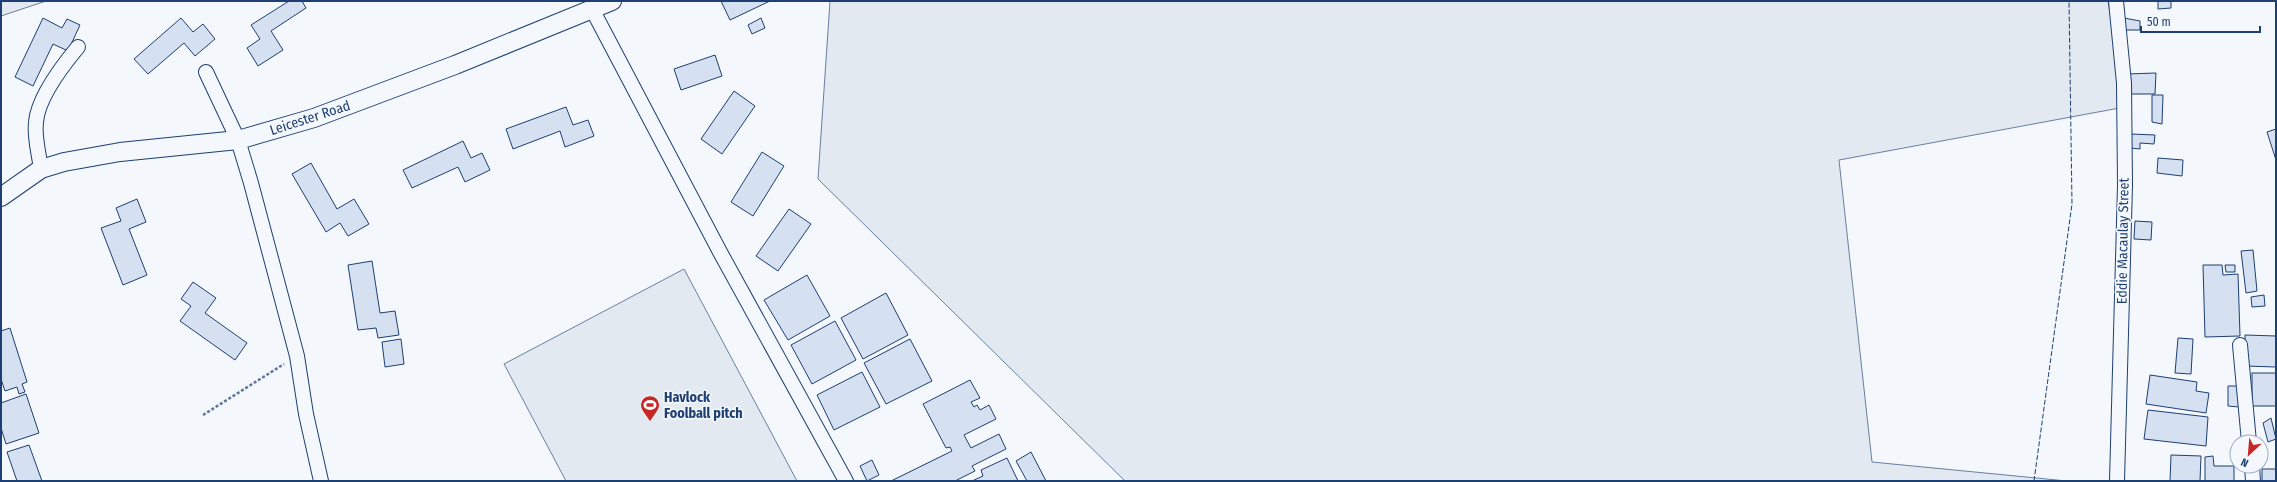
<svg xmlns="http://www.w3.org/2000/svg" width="2277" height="482" font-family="'Fira Sans Condensed',sans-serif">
<rect width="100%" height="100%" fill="#f4f7fb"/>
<!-- green -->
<g fill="#e3e9f0" stroke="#687fa3">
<polygon points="1,1 46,1 1,16"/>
<polygon points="830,1 2108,1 2125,107 1839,160 1872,462 2067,481 1125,481 818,179"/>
<polygon points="684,269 797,481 566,481 504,364"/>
</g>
<!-- building -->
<g fill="#d5e0f0" stroke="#1d3f73">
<polygon points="289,1 302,1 306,8 271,31 283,50 258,66 247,48 260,39 251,25"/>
<polygon points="721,1 770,1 730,20"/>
<polygon points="2158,1 2171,1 2171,8 2158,9"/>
<polygon points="43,18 62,28 67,19 80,25 68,51 53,44 33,86 15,77"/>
<polygon points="181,18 193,32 203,24 215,39 195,56 184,43 148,74 134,59"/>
<polygon points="761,18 765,28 752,34 748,25"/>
<polygon points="2124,18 2140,21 2140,30 2123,30"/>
<polygon points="715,55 722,76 681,90 674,69"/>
<polygon points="2156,73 2155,94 2126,94 2127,74"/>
<polygon points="734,91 755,106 722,154 701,139"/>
<polygon points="2152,95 2163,95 2162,124 2152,122"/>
<polygon points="566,107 573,125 588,120 594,136 565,147 560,131 513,149 506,129"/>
<polygon points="2276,129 2276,160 2267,132"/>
<polygon points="2131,134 2155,135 2154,144 2140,143 2140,149 2130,148"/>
<polygon points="463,141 471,158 482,153 490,170 465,182 458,167 412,188 403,170"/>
<polygon points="762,152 784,166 753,216 731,202"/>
<polygon points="2158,158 2183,160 2182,176 2157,173"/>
<polygon points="311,163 337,209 354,199 369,224 348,236 340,223 326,232 292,174"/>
<polygon points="137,199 146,222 129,229 147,275 123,285 101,228 121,221 116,208"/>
<polygon points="789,209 811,224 778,271 756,256"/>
<polygon points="2135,221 2152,222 2151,240 2134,239"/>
<polygon points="2253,250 2257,291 2246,293 2241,251"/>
<polygon points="372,261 380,313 395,311 399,335 378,338 376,328 358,330 348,265"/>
<polygon points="2203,265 2222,265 2223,275 2238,274 2240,336 2205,337"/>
<polygon points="2225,265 2235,265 2235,272 2226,272"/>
<polygon points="807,275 830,316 788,340 764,300"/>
<polygon points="193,282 216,298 205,313 247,343 235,360 180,321 191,306 181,299"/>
<polygon points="886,293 908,335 863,359 841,318"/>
<polygon points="2264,295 2265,306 2252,307 2251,297"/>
<polygon points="835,321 856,360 812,384 791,345"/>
<polygon points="10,328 27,382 22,384 25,392 19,394 17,387 5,391 1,379 1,331"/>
<polygon points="2245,335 2276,336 2276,367 2245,366"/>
<polygon points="2178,338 2193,339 2191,374 2175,373"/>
<polygon points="401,339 404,364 385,367 382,342"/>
<polygon points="910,339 932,381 886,404 864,363"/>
<polygon points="862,372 880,407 834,430 817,395"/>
<rect x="2252" y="373" width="24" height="33"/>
<polygon points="2150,375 2197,382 2196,391 2209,393 2206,413 2146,404"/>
<polygon points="970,380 980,398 971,402 974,407 977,405 980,410 989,405 996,419 964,435 971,448 999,434 1006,449 972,466 975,471 955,481 891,481 952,451 950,447 946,448 923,404"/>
<polygon points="2228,386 2239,386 2239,407 2228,406"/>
<polygon points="26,394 39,433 6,444 1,428 1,403"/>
<polygon points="2148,410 2208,417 2206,446 2144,439"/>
<polygon points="2271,418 2276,439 2268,442 2263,423"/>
<polygon points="29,445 42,481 17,481 7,452"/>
<polygon points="1031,452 1046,481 1027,481 1016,461"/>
<polygon points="2171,455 2201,456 2200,481 2170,481"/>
<polygon points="2213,456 2214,466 2234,466 2234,481 2205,481 2205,457"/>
<polygon points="1007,458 1018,481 972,481 983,476 981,470"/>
<polygon points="872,460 879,475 867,481 860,466"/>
<rect x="2262" y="469" width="14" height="12"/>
</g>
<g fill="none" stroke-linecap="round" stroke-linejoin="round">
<!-- minor casing -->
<g stroke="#1d3f73" stroke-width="16">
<g id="minor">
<polyline points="2116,1 2124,83 2125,185 2117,481"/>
<polyline points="592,9 720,252 846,481"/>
<polyline points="206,72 238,140 251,183 297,356 306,414 321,481"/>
<path d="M 41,169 C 39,154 34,137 36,122 C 38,98 63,65 78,47"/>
<polyline points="2240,345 2249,442"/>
<polyline points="2252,466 2253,481"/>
</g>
</g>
<!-- tertiary casing -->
<g stroke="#1d3f73" stroke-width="20">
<polyline id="tertiary" points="1,197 41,169 64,162 120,152 238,140 314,118 455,65 612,1"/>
</g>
<!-- path -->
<polyline stroke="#5e769c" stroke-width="2.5" stroke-dasharray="3 2" stroke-linecap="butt" points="203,415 284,364"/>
<!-- minor -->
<use href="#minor" stroke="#f4f7fb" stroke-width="14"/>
<!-- tertiary -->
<use href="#tertiary" stroke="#f4f7fb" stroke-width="18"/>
<!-- fence -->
<polyline stroke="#1d3f73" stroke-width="1" stroke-dasharray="5 2" stroke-linecap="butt" points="2034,481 2072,204 2069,1"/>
</g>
<!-- icons -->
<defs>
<g id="stadium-pin" transform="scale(1)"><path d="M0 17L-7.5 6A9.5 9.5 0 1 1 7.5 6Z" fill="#c62828" stroke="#f4f7fb"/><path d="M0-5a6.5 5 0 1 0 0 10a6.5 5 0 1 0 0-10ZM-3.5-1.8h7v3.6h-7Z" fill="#fff"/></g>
</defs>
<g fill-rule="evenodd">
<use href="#stadium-pin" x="650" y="405"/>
</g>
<g text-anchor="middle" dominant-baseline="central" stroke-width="3" stroke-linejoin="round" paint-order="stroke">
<!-- street labels -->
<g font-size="14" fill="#1d3f73" stroke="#f4f7fb">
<text transform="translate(310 118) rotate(-18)">Leicester Road</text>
<text transform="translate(2123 241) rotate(-89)">Eddie Macaulay Street</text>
</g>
<!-- poi labels -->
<g font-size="14" font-weight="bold" fill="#1d3f73" stroke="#f4f7fb" text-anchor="start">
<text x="664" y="397">Havlock<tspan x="664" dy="16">Foolball pitch</tspan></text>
</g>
</g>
<!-- border -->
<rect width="2277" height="482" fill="none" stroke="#1d3f73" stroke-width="4"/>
<!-- north arrow -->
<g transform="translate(2249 454) rotate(206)"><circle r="19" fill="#f4f7fb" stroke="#9eadc5"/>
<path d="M0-3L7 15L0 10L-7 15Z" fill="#c62828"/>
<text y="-6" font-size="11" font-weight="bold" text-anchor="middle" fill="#1d3f73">N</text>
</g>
<!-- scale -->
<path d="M2141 26v6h119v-6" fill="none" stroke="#1d3f73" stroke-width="2"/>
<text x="2147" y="26" font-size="12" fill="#1d3f73" stroke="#f4f7fb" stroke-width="3" paint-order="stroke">50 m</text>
</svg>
